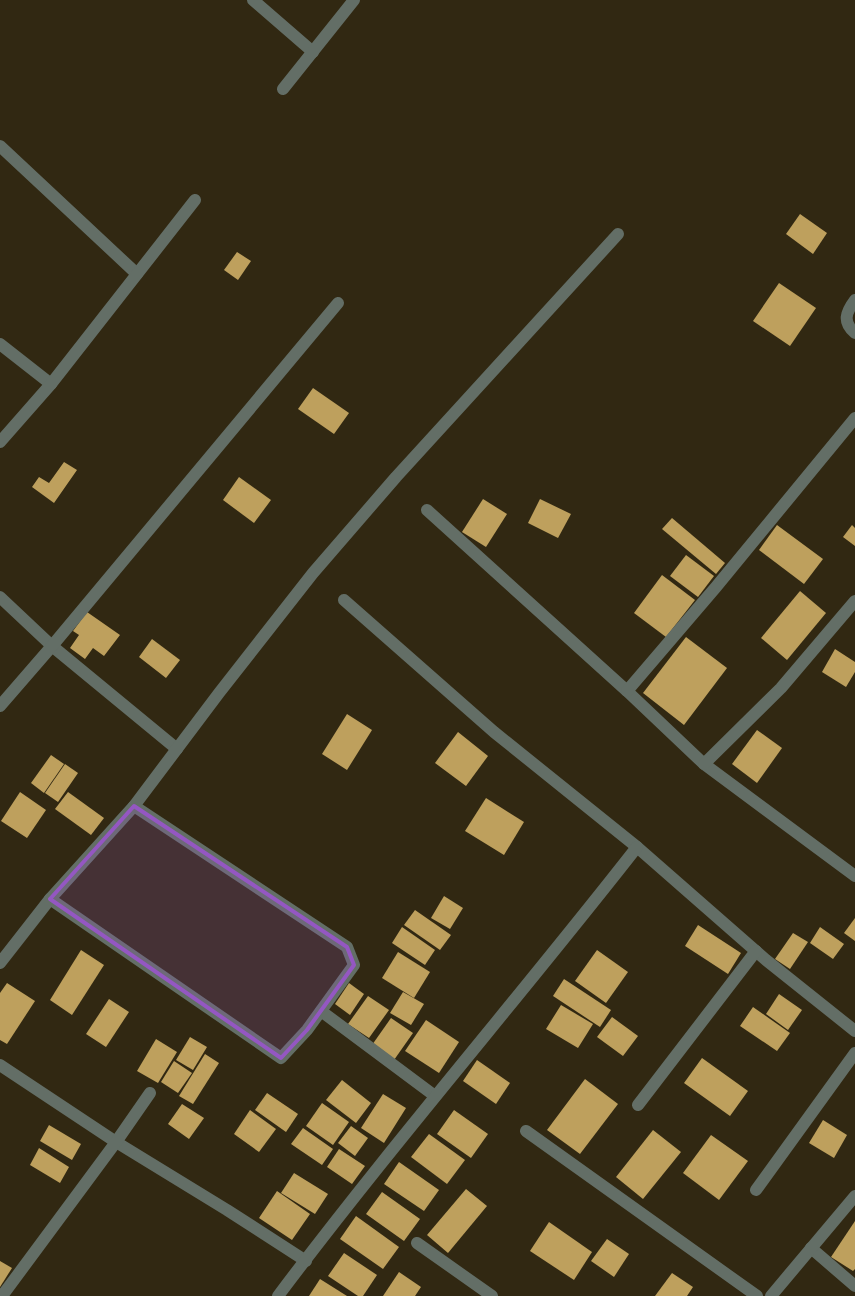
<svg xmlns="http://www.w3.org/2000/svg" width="855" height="1296" font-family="Rubik,sans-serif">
<rect width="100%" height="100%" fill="#312812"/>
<!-- building -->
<g fill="#bea05d">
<polygon points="800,214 827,233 813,254 786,234"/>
<polygon points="237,252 251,261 238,280 224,270"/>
<polygon points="779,283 816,308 790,346 753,321"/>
<polygon points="313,388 349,413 334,434 298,409"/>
<polygon points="64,462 77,470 54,503 32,487 39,477 49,483"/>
<polygon points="239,477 271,500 254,523 223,500"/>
<polygon points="483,499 507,514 486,547 462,532"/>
<polygon points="540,499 571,514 558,538 528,523"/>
<polygon points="672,518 725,563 716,574 662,529"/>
<polygon points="777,525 823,559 804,584 759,550"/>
<polygon points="852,525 855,528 855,546 843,537"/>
<polygon points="686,555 714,576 698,597 670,576"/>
<polygon points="662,575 695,600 666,637 634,613"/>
<polygon points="800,591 826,613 787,660 761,638"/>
<polygon points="87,612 120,635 104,656 93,648 85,659 70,648 79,635 73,631"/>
<polygon points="686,637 727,668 684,725 643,693"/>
<polygon points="152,639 180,660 166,678 139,657"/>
<polygon points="835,649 855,662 855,672 846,687 822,672"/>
<polygon points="347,714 372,730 347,770 322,754"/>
<polygon points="757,730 782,748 757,783 732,764"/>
<polygon points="458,732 488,756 466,786 435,763"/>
<polygon points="51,755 64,764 44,793 31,783"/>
<polygon points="65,764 78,773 58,802 45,793"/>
<polygon points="20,792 46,810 27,838 1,821"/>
<polygon points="68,792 104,818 91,835 55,809"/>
<polygon points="486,798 524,822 504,855 465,831"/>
<polygon points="444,896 463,908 450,929 431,918"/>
<polygon points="415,910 451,935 440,950 404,925"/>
<polygon points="855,918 855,941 844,933"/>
<polygon points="698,925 741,953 728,974 685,946"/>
<polygon points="402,927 435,950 425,965 392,943"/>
<polygon points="820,927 844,944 833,959 810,943"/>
<polygon points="793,933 808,942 790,969 775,959"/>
<polygon points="81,950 104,965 72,1015 50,1000"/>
<polygon points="597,950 628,972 606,1003 575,981"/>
<polygon points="398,952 430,972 414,998 382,978"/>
<polygon points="564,979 611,1010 600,1027 553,996"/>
<polygon points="7,983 35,1001 7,1044 0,1040 0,993"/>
<polygon points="349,983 364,994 350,1015 335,1004"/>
<polygon points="403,992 424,1004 411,1025 390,1013"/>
<polygon points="779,994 802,1010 788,1030 766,1014"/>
<polygon points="368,996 389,1010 369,1038 348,1024"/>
<polygon points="109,999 129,1012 106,1047 86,1034"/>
<polygon points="561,1005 593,1024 578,1048 546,1029"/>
<polygon points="753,1007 790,1033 777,1051 740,1026"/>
<polygon points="612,1017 638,1036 623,1056 597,1037"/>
<polygon points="391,1018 413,1033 394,1060 372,1045"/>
<polygon points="426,1020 459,1042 439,1073 405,1051"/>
<polygon points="190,1037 207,1047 193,1070 176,1060"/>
<polygon points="156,1039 177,1052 158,1083 137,1071"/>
<polygon points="205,1054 219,1063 193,1104 179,1096"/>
<polygon points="702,1058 748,1091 730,1116 684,1083"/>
<polygon points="477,1060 510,1083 496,1104 463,1081"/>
<polygon points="174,1061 192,1073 178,1093 161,1082"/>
<polygon points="585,1079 618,1104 580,1154 547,1130"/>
<polygon points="342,1080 371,1103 356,1123 326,1100"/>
<polygon points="267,1093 298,1114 286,1132 255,1110"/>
<polygon points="383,1094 406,1108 384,1143 361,1128"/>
<polygon points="322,1103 349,1122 333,1145 306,1126"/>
<polygon points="182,1104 204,1118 189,1139 168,1124"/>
<polygon points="250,1110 276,1129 259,1152 234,1134"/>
<polygon points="454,1110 488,1134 471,1158 437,1134"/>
<polygon points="823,1120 847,1135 834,1158 809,1143"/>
<polygon points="49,1125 81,1144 72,1160 40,1141"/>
<polygon points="351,1126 368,1138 355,1156 338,1143"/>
<polygon points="303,1128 333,1149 322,1165 291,1144"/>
<polygon points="653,1130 681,1152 643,1199 616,1177"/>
<polygon points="429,1134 465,1160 447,1184 411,1157"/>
<polygon points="711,1135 748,1161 719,1200 683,1173"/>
<polygon points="39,1148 69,1167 60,1183 30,1165"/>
<polygon points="339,1149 365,1166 352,1184 327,1167"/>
<polygon points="399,1162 439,1190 424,1211 384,1184"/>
<polygon points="294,1173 328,1194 315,1214 281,1193"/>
<polygon points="466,1189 487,1206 448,1253 427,1235"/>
<polygon points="277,1191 310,1214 292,1240 259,1218"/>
<polygon points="382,1192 420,1219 404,1241 366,1214"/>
<polygon points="356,1216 399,1247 383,1269 340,1239"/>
<polygon points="855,1221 855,1269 853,1271 831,1257"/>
<polygon points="549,1222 592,1252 574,1280 530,1251"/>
<polygon points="607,1239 629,1254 614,1277 591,1261"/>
<polygon points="344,1253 377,1275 363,1296 358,1296 328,1276"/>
<polygon points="0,1261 12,1268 0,1287"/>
<polygon points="399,1272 421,1287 415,1296 383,1296"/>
<polygon points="672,1273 693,1287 687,1296 655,1296"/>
<polygon points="320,1279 347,1296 309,1296"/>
</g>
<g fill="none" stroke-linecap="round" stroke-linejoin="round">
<!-- minor -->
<g stroke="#636e66" stroke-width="12">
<polyline points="253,0 313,52"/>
<polyline points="283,89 354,0"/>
<polyline points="0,146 137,274"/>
<path d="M 855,300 C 846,312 842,322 855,333"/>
<polyline points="0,344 51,384"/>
<polyline points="0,442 51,384 195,200"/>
<polyline points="427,510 627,691 704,764 855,876"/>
<polyline points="0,597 52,646 177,749"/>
<polyline points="344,600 494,732 637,847 766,960 855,1031"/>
<polyline points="627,691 716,587 855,418"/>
<polyline points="0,706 52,646 338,303"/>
<polyline points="704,764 781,688 855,601"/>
<polyline points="50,899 281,1058 307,1030 354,965 347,947 134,806"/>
<polyline points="0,963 50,899 134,806 219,693 313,573 396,477 618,234"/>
<polyline points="321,1011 435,1096"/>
<polyline points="0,1065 116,1142 227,1210 306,1261"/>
<polyline points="638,1105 756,951"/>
<polyline points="526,1131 757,1296"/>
<polyline points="756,1190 855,1053"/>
<polyline points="417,1243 492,1296"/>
<polyline points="811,1248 855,1286"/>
<polyline points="2,1296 116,1142 150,1093"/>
<path d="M 278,1296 C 393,1143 519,998 637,847"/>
<polyline points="771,1296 855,1196"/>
</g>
</g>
<!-- marked area -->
<path fill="#9457c2" fill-opacity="0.2" stroke="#9457c2" stroke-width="4" stroke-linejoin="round" d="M 134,806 L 347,947 L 354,965 L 307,1030 L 281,1058 L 50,899 Z"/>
</svg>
